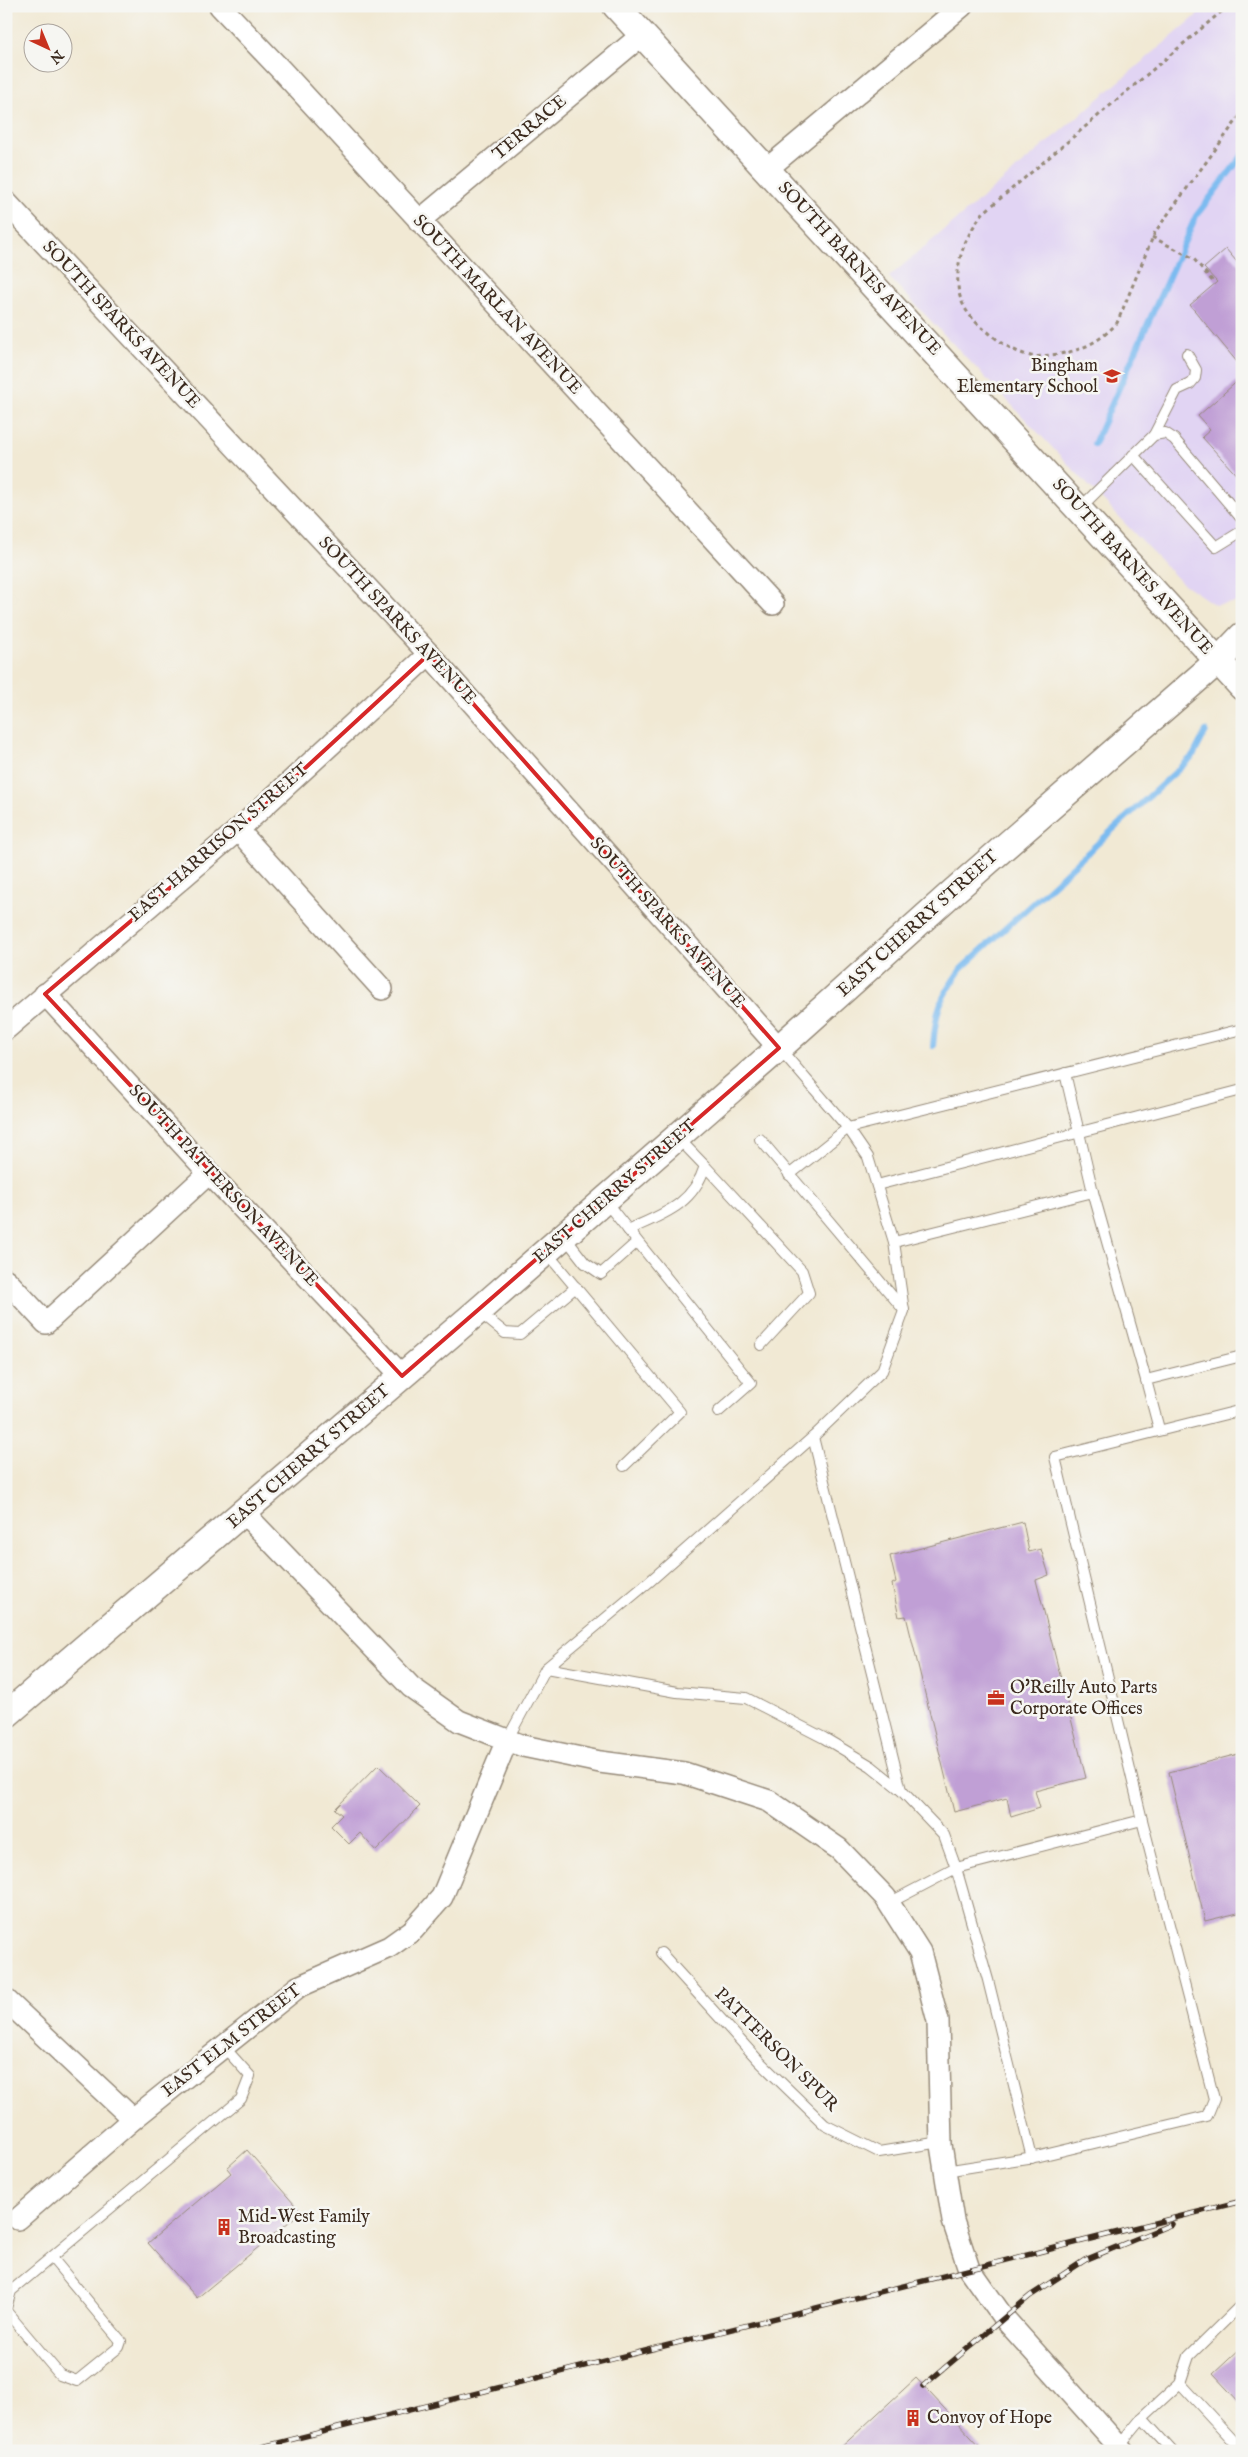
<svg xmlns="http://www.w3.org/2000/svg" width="1248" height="2457" font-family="'IM FELL English',serif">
<rect width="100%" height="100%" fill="#f6f6f2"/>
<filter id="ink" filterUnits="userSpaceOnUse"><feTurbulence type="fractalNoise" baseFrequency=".02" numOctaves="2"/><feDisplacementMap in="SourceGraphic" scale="10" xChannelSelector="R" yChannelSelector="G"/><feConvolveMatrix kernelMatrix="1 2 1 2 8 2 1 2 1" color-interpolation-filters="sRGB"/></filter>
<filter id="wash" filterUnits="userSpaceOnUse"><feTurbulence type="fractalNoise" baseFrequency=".0096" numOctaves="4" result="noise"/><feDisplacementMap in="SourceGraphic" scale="20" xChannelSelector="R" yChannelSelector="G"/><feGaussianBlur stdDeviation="1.12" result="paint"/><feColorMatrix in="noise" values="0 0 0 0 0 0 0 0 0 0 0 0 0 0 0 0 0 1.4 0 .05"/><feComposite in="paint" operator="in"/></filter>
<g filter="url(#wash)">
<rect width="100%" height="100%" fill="#f1e9d4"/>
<!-- built -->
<polygon fill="#e1d4f3" points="1208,6 1242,6 1242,602 1215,605 1181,582 889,277"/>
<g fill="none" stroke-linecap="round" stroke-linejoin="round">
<!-- stream -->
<g stroke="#7bbbf0" stroke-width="6">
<polyline points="1094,444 1196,216 1242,156"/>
<path d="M 933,1046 C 936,1009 940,998 961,969 L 1193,756 L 1206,731"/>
</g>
</g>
<g id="blocks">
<!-- building -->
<g fill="#c09fd5">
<polygon points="1226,249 1242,268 1242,368 1190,305 1217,282 1204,268"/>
<polygon points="1242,377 1242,481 1202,437 1210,430 1198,416"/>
<polygon points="1023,1522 1029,1552 1041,1549 1049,1575 1036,1580 1086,1778 1035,1791 1040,1808 1011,1817 1007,1798 954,1812 906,1616 899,1617 892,1584 896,1582 890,1556"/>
<polygon points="1242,1753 1242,1912 1205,1921 1169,1772"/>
<polygon points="378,1765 420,1806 376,1851 360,1833 349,1844 331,1826 342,1815 335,1809"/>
<polygon points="247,2150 301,2212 197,2298 148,2243 231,2173 227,2168"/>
<polygon points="1242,2347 1242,2405 1213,2374"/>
<polygon points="916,2378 984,2451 837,2451"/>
</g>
</g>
</g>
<g filter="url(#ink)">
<use href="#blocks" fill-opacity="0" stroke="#968a79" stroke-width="1"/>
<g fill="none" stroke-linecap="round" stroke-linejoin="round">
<!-- service casing -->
<g stroke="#968a79" stroke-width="12">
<g id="service">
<polyline points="1154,435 1177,390 1190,384 1195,378 1196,370 1187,354"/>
<polyline points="1133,455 1216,547 1242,531"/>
<polyline points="1079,509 1154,435 1165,433 1174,439 1242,519"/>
<polyline points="1065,1073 1093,1192 1146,1380"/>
<polyline points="760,1139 904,1310"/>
<polyline points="705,1166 802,1271 809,1293 761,1345"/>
<polyline points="789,1175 848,1128 1242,1029"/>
<polyline points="877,1185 1242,1090"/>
<polyline points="605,1201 751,1383 718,1412"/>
<path d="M 628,1230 C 663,1214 693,1205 705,1166 L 678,1138"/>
<polyline points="564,1236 585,1263 601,1274 637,1242"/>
<polyline points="894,1242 1093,1192"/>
<polyline points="546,1252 680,1412 624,1466"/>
<polyline points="479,1312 505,1333 520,1334 576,1287"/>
<polyline points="1159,1429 1146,1380 1242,1356"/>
<polyline points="813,1437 901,1790"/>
<polyline points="546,1668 677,1692 746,1698 824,1738 871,1766 901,1790 944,1835 956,1868 1142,1820"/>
<polyline points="507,1740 546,1668 649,1582 813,1437 882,1371 904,1311 894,1242 868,1157 848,1128 780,1049"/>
<polyline points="889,1903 956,1868 988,1980 1032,2158"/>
<polyline points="661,1953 759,2061 825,2125 879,2152 940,2142"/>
<polyline points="945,2171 1040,2156 1207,2116 1214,2099 1142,1820 1055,1457 1242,1410"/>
<polyline points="6,2308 11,2291 241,2099 250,2076 224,2047"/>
<polyline points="6,2311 60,2375 77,2381 119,2347 121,2341 52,2258"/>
<polyline points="1180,2383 1242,2450"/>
<polyline points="1142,2418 1172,2451"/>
<polyline points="1119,2446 1142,2418 1180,2383 1189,2356 1242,2304"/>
</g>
</g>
<!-- minor casing -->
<g stroke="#968a79" stroke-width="24">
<g id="minor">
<polyline points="220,6 282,71 773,604"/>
<polyline points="767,169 962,6"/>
<polyline points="6,202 429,654 779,1048"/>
<polyline points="419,221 642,35"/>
<polyline points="238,830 382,989"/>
<polyline points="45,994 209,1173 402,1376"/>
<polyline points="6,1029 238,830 429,654"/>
<polyline points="6,1280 46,1323 209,1173"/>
<polyline points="244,1513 411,1687 459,1721 523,1746 600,1762 684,1773 769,1801 839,1849 885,1897 920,1952 938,2021 941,2145 953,2221 969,2269 1003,2317 1123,2451"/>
<polyline points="6,2000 133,2119"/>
<polyline points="18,2219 133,2119 298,1987 389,1947 413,1930 442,1897 507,1740"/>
</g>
</g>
<!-- tertiary casing -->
<g stroke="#968a79" stroke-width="29">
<g id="tertiary">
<polyline points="616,6 1242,687"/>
<polyline points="6,1715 478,1311 779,1048 953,892 1218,661 1242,636"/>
</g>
</g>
<!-- path -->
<g stroke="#968a79" stroke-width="3" stroke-dasharray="4 4" stroke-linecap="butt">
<path d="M 1228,6 L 982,214 C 967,235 956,257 958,285 C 959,305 972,321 988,332 C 1001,343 1014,352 1031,356 C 1037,357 1044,356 1050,355 C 1077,353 1099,343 1117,323 L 1155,232 L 1242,113"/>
<polyline points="1152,237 1193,258 1215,284"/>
</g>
<!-- service -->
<use href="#service" stroke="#fff" stroke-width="10"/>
<!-- minor -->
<use href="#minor" stroke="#fff" stroke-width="21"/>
<!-- tertiary -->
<use href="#tertiary" stroke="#fff" stroke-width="26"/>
<!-- rail casing -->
<g stroke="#3b2a1e" stroke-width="5.5">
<g id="rail">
<polyline points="923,2386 1030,2296 1085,2260 1172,2224"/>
<polyline points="246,2451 1242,2201"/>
</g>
</g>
<!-- rail -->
<use href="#rail" stroke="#f6f6f2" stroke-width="4" stroke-dasharray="11" stroke-linecap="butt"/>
</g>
</g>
<!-- marked area -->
<path fill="none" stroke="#d62828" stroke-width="4" stroke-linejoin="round" d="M 429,654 L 779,1048 L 402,1376 L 45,994 L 238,830 Z"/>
<!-- icons -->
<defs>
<g id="school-bare" transform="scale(1.35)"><path d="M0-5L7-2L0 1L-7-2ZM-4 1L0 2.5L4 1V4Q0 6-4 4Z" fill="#c8321e" stroke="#f6f6f2" stroke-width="2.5" paint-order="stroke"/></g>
<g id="office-bare" transform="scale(1.35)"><path d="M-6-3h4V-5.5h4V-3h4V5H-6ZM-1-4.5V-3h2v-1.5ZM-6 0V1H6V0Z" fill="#c8321e" stroke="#f6f6f2" stroke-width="2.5" paint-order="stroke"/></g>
<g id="building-bare" transform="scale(1.35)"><path d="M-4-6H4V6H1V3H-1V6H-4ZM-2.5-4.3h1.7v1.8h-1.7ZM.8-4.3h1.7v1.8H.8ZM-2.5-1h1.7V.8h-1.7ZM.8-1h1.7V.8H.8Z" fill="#c8321e" stroke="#f6f6f2" stroke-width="2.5" paint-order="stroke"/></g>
</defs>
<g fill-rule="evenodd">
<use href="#school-bare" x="1112" y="376"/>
<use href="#office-bare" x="996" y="1698"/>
<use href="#building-bare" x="224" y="2227"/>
<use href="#building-bare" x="913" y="2418"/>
</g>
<g text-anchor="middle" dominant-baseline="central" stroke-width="5" stroke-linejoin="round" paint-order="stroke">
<!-- street labels -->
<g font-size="18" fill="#3b2a1e" stroke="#f6f6f2">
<text transform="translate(530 128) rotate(-40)">TERRACE</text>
<text transform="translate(859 269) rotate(47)">SOUTH BARNES AVENUE</text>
<text transform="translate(497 305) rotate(47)">SOUTH MARLAN AVENUE</text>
<text transform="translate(121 325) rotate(47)">SOUTH SPARKS AVENUE</text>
<text transform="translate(1132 567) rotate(48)">SOUTH BARNES AVENUE</text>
<text transform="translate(397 621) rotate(47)">SOUTH SPARKS AVENUE</text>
<text transform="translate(219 843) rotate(-41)">EAST HARRISON STREET</text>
<text transform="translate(667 923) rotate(48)">SOUTH SPARKS AVENUE</text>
<text transform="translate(918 924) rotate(-42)">EAST CHERRY STREET</text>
<text transform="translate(223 1186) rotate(47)">SOUTH PATTERSON AVENUE</text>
<text transform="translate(615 1192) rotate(-41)">EAST CHERRY STREET</text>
<text transform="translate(309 1457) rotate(-41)">EAST CHERRY STREET</text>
<text transform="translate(232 2041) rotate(-38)">EAST ELM STREET</text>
<text transform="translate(776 2050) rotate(45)">PATTERSON SPUR</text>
</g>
<!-- poi labels -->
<g font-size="18" fill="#3b2a1e" stroke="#f6f6f2" text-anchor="start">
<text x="1098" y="366" text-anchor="end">Bingham<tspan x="1098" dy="21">Elementary School</tspan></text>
<text x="1010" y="1688">O'Reilly Auto Parts<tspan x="1010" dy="21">Corporate Offices</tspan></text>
<text x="238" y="2217">Mid-West Family<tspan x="238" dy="21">Broadcasting</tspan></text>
<text x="927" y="2418">Convoy of Hope</text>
</g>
</g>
<!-- margin -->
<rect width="1248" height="2457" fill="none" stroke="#f6f6f2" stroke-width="25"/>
<!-- north arrow -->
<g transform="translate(48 48) rotate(136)"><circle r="24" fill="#f6f6f2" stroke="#aba49d"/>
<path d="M0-4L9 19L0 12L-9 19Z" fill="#c8321e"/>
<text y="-8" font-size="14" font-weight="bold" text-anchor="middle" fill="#3b2a1e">N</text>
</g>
</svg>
